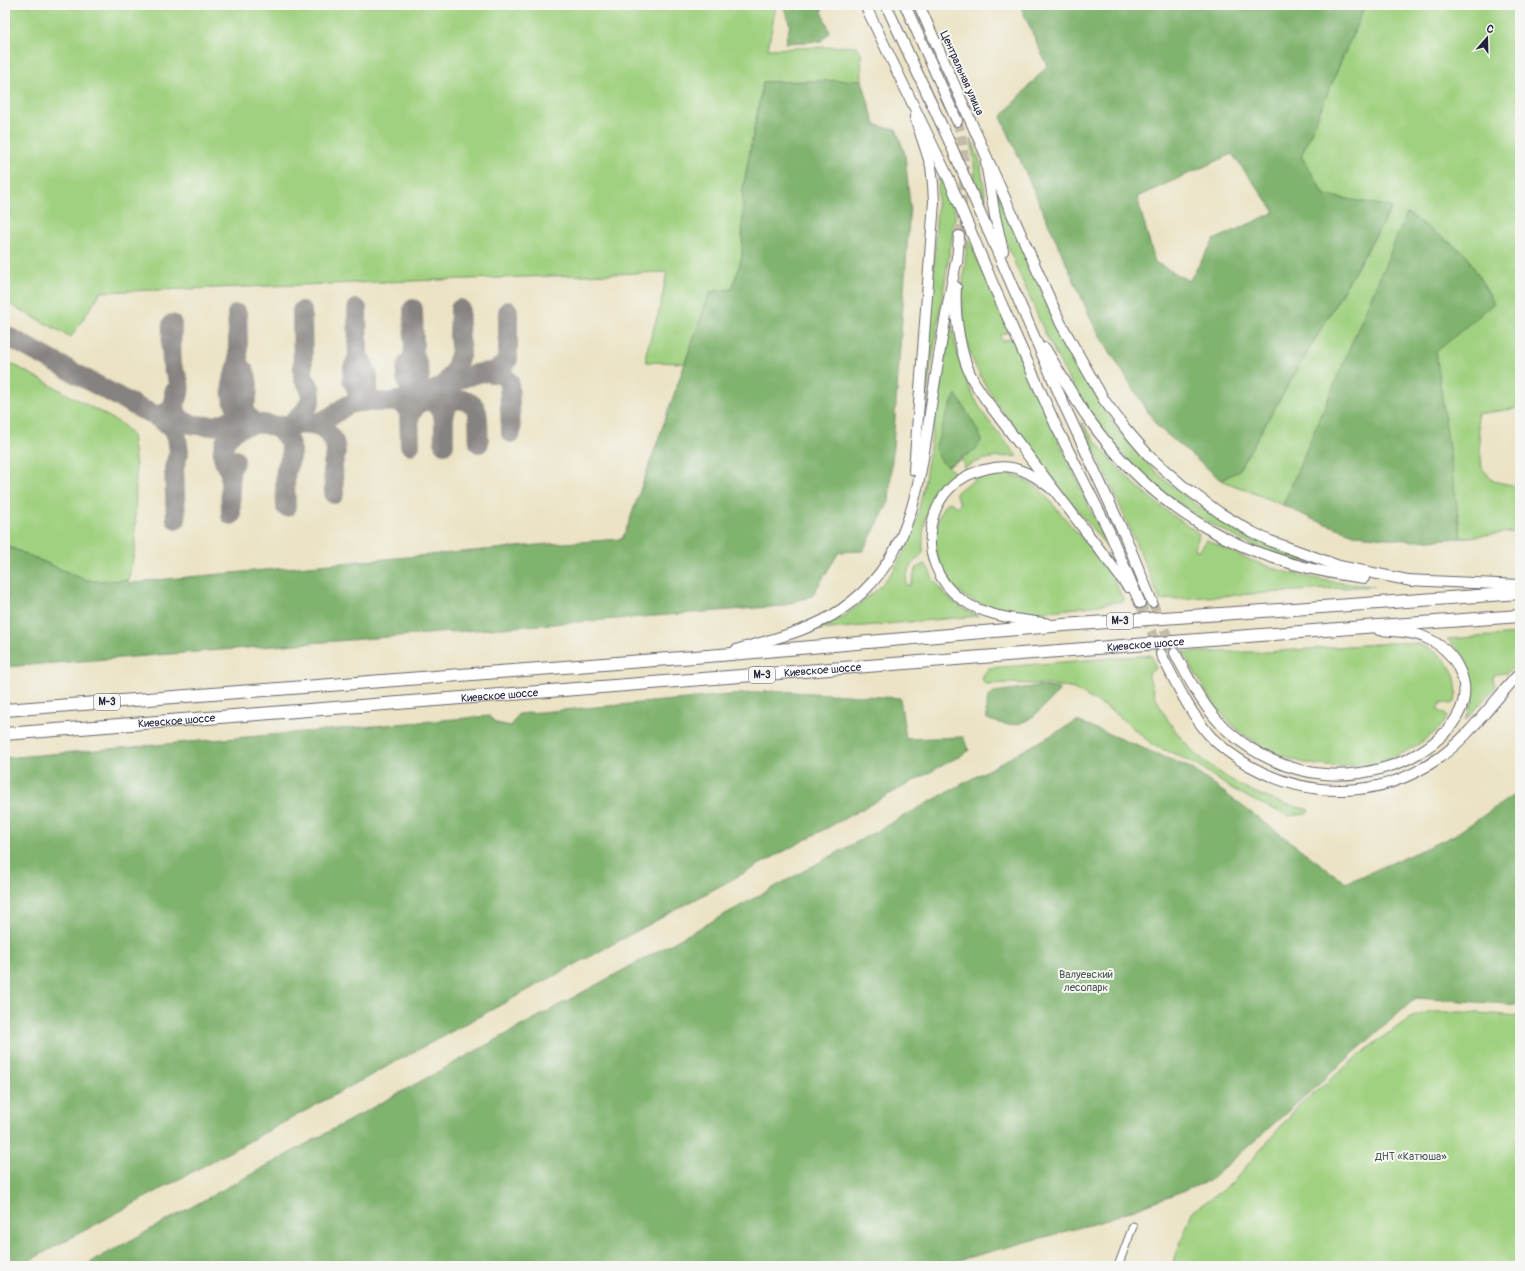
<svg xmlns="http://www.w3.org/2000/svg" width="1525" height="1271" font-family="Pangolin,sans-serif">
<rect width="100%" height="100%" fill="#f6f6f2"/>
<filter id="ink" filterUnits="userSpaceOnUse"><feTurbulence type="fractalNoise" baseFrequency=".025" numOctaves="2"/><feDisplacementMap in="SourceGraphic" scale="8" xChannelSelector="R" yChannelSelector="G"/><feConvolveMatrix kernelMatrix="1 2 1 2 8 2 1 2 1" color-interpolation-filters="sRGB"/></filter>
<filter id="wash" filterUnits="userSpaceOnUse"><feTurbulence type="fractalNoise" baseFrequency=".012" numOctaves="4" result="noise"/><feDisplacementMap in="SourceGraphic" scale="16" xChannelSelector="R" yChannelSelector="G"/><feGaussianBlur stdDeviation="0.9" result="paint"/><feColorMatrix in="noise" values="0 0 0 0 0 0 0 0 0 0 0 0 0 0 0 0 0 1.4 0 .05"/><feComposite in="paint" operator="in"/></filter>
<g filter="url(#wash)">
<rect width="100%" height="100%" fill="#ebe3c4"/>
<!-- green -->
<g fill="#a0d180" stroke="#617a5e">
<polygon points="5,5 776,5 768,49 857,46 861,53 862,80 763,82 743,189 742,257 732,289 710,292 685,363 646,362 646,353 660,308 667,272 101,292 71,337 5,302"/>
<polygon points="1365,5 1520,5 1520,408 1477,414 1482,468 1493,481 1520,487 1520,531 1461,538 1435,352 1493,303 1408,213 1283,505 1221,480 1238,471 1392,208 1325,195 1301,156"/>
<polygon points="971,138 980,161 986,201 975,180 974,160"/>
<polygon points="939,175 940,175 956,212 925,405"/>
<path d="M 992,180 C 1008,215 1024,250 1039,285 C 1078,372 1117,450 1198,506 C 1235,531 1270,546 1312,562 L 1299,561 L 1275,554 L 1247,543 L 1200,518 L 1158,489 L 1113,445 L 1094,421 L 1073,388 L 1045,333 L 1001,231 Z"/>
<path d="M 968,238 L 1009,330 L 1006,333 L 1000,335 L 1002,341 L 1012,338 L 1108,548 C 1081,515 1055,481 1029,447 C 1004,413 973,377 965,334 C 959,302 964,270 968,238 Z"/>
<path d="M 950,325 L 952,326 C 957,360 968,392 988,420 C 997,432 1008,444 1017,456 C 998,457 981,457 964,468 L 962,459 L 948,466 L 953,471 L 954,475 C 948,483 940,490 934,499 C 924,514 922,536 923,553 C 913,563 905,571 906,585 L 911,585 L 916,568 L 924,564 C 930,568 930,575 934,580 C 945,597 959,608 978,616 L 818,630 L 846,615 L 878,589 L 894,570 L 908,544 L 918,513 L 924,485 Z"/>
<polygon points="5,360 113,419 123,425 132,435 136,467 135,548 128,583 94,581 83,579 5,545"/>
<path d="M 1081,422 C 1114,468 1149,501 1196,531 L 1199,535 L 1195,549 L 1199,551 L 1207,540 C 1219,545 1231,552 1243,557 C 1286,575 1330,583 1375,586 L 1160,600 L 1117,499 Z"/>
<path d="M 994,473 L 1009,474 L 1017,476 L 1039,488 L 1110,571 L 1124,601 C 1067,609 959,634 938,558 C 933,540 935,519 946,503 L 950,502 L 957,507 L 960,503 L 956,496 L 956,493 C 968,482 979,477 994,473 Z"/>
<path d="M 1520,634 L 1520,661 L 1507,673 L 1495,674 L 1493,678 L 1495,687 L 1465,721 C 1468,713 1472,705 1473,697 C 1475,676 1464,652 1447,639 Z"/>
<path d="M 1389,643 C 1398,643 1408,642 1417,644 C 1444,651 1462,674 1455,702 L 1450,704 L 1442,702 L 1437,709 L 1447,716 C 1443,731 1414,747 1401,754 C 1390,759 1378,762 1366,764 C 1313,773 1260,756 1224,716 C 1207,697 1196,674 1183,652 L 1268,652 Z"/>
<path d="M 1151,655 L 1156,668 L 1149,673 L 1149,677 C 1166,740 1219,781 1279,802 C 1288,805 1299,807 1309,810 L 1307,814 L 1289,816 L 1253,800 L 1229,787 L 1200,767 L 1175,754 L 1154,746 L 1114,712 L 1074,689 L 1056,685 L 1008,683 L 985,684 L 982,679 L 986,671 L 989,668 Z"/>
<polygon points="1428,1012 1463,1012 1520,1016 1520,1266 1172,1266 1192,1212 1232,1183 1300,1104 1376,1042 1410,1018"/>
</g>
<!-- forest -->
<g fill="#80b36e" stroke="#516a54" fill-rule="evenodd">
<polygon points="783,5 822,5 822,12 830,33 821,41 785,43 790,25"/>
<path d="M 1020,5 L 1365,5 L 1301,156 L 1325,195 L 1392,207 L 1238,471 L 1221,480 L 1157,426 L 1095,328 L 1001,117 L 1047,66 ZM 1232,154 L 1275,212 L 1214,240 L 1189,281 L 1155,262 L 1137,197 Z"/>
<polygon points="862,80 875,125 896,129 905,154 910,206 889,502 863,551 839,552 812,596 782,606 5,667 5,545 83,579 94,581 128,580 129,583 145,582 145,581 156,580 549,544 622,539 628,525 710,292 732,289 742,257 743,189 763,82"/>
<polygon points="1407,213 1466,254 1494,303 1436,352 1461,538 1415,541 1357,535 1312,519 1283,505"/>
<polygon points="956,394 973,422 982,440 975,450 948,466 942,462 935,449 945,418"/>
<path d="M 1039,686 L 1059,688 L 1058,693 C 1033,716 1024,734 987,719 C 986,707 984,699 994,692 Z"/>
<polygon points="774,691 900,698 906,739 963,737 969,751 19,1266 5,1266 5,758 489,716 496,723 511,726 518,714"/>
<polygon points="1077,721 1191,768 1346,883 1453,836 1520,791 1520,1005 1416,998 1209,1181 1100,1222 937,1266 84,1266"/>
</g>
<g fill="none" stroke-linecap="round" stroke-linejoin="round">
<!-- taxiway -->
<g stroke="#868280" stroke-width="20">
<polyline points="357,309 358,357 353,368 352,379 358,392 370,402"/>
<path d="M 413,309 C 413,318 415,348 413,356 C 412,359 408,362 407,366 C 402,383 413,394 427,400"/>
<path d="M 5,335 L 141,409 L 158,416 C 173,410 182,398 179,382 C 178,377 174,373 173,368 C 170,359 172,335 172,324"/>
<path d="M 358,357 C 370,371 373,387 359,402"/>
<path d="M 239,363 C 229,384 226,404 249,417"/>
<polyline points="491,373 503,366 508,359 508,311"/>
<polyline points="444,386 455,370 461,352 459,337 460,309"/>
<path d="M 174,392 C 174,401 174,411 180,418 C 185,423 191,424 197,425 C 216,428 237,423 245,403 C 249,393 249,379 244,370 C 242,368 239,365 239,363 C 238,359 238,354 238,351 C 238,338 238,326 237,314"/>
<path d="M 409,398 C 421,382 424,373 413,355"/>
<polyline points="404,406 409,411 410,445"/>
<path d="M 443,415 C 445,410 447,404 451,402 C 460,396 474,402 477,412 C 479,421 478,434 479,443"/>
<polyline points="155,416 170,426 174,430 177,437 179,452 174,468 176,519"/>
<path d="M 410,416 C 415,404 427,393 438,407 C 440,409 442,412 443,415 C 445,424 443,435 444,444"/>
<path d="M 311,423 C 325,429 336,437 336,453 C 336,457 333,461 333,465 C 333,475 334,485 334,494"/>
<path d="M 289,425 C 305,414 321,397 303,378 L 302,311"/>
<path d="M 271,426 C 286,425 304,426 319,422 C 332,419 343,405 353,403 C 367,400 382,404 396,401 C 406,400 418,397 428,393 C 447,385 493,358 509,382 L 511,433"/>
<path d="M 230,472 C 198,426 283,403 291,449 C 293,457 288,463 286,470 C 284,479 286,496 286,507"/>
<polyline points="231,515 230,472 235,460"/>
</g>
</g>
</g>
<g filter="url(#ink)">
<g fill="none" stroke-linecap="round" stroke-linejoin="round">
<!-- secondary-tunnel -->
<g stroke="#c3bca9" stroke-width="10" stroke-dasharray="10 5" stroke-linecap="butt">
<path d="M 957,121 C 970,158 962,198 959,236"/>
<polyline points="1152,602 1173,649"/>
<polyline points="1140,603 1161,654"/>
</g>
<!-- minor casing -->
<g stroke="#68666b" stroke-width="9">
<polyline id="minor" points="1118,1266 1133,1226"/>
</g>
<!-- tertiary casing -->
<g stroke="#68666b" stroke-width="11">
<path id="tertiary" d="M 1047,623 C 1018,619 986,617 962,600 C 911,564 923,481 987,469 C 999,466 1012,466 1023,471 C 1034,475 1042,482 1051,489"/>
</g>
<!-- secondary casing -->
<g stroke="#68666b" stroke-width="12">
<g id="secondary">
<polyline points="865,5 948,177 995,289 1056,426 1109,531 1140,603"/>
<polyline points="886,5 949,141 1065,407 1125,536 1152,602"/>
<polyline points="905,5 957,121"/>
<polyline points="919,5 1061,324 1104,400 1125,428 1150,457 1182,485 1220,513 1252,532 1270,541 1339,566 1412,581"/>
<polyline points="986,162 995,216 1003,251"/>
<polyline points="957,263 959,236"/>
<path d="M 956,287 C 954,315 960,357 974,382 C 978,388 982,394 986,400 L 1128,587"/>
<path d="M 1045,348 C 1059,371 1072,395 1088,418 C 1156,514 1248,564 1364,578"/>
<polyline points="914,470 934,202 933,184 931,166 915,117"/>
<polyline points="1406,580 1520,585"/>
<path d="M 736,650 C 772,639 811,631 842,609 C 916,558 920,475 933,393 C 940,348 948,302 957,257"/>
<path d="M 1175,653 C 1190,681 1205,711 1229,732 C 1255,755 1289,771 1324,774 C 1345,776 1367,773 1387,767 C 1426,756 1482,715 1459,669 C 1452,654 1439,643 1424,637 C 1411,631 1394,631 1379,630"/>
<path d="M 1161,654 C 1176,683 1189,712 1211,737 C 1222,748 1236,758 1250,766 C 1308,799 1380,799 1436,760 C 1470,737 1492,702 1520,673"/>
</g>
</g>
<!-- trunk casing -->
<g stroke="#68666b" stroke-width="14">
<g id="trunk">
<polyline points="5,710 720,655 1064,625 1520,593"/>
<path id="s1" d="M 5,734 L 1364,627 L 1520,616"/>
</g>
</g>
<!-- minor -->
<use href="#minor" stroke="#fff" stroke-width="7"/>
<!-- tertiary -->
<use href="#tertiary" stroke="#fff" stroke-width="9"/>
<!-- secondary -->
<use href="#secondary" stroke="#fff" stroke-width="10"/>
<!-- trunk -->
<use href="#trunk" stroke="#fff" stroke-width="12"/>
</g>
</g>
<g text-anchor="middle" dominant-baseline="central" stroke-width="4" stroke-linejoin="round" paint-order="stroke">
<!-- shield labels -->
<g fill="#f6f6f2" stroke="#626272" stroke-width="1">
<rect x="1107" y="613" width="26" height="16" rx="3"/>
<rect x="749" y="667" width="26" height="16" rx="3"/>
<rect x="94" y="694" width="26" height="16" rx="3"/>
</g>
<g font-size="10" font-weight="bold" fill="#22223b">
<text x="1120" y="621">М-3</text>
<text x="762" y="675">М-3</text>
<text x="107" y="702">М-3</text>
</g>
<!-- street labels -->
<g font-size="11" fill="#22223b" stroke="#f6f6f2">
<text transform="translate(962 73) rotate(66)">Центральная улица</text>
<text stroke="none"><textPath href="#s1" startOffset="1144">Киевское шоссе</textPath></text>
<text stroke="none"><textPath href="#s1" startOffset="820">Киевское шоссе</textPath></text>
<text stroke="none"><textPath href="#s1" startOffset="496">Киевское шоссе</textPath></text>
<text stroke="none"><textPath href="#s1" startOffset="172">Киевское шоссе</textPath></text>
</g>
<!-- park labels -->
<g font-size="11" fill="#485750" stroke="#f6f6f2">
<text x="1086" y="974">Валуевский<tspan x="1086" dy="13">лесопарк</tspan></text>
<text x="1411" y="1156">ДНТ «Катюша»</text>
</g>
</g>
<!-- margin -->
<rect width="1525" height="1271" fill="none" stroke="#f6f6f2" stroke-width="20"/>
<!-- north arrow -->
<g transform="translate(1487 38) rotate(20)" stroke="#f6f6f2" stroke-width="3" paint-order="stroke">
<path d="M0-3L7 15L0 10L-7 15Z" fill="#22223b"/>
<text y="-6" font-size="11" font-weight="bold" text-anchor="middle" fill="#22223b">С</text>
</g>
</svg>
